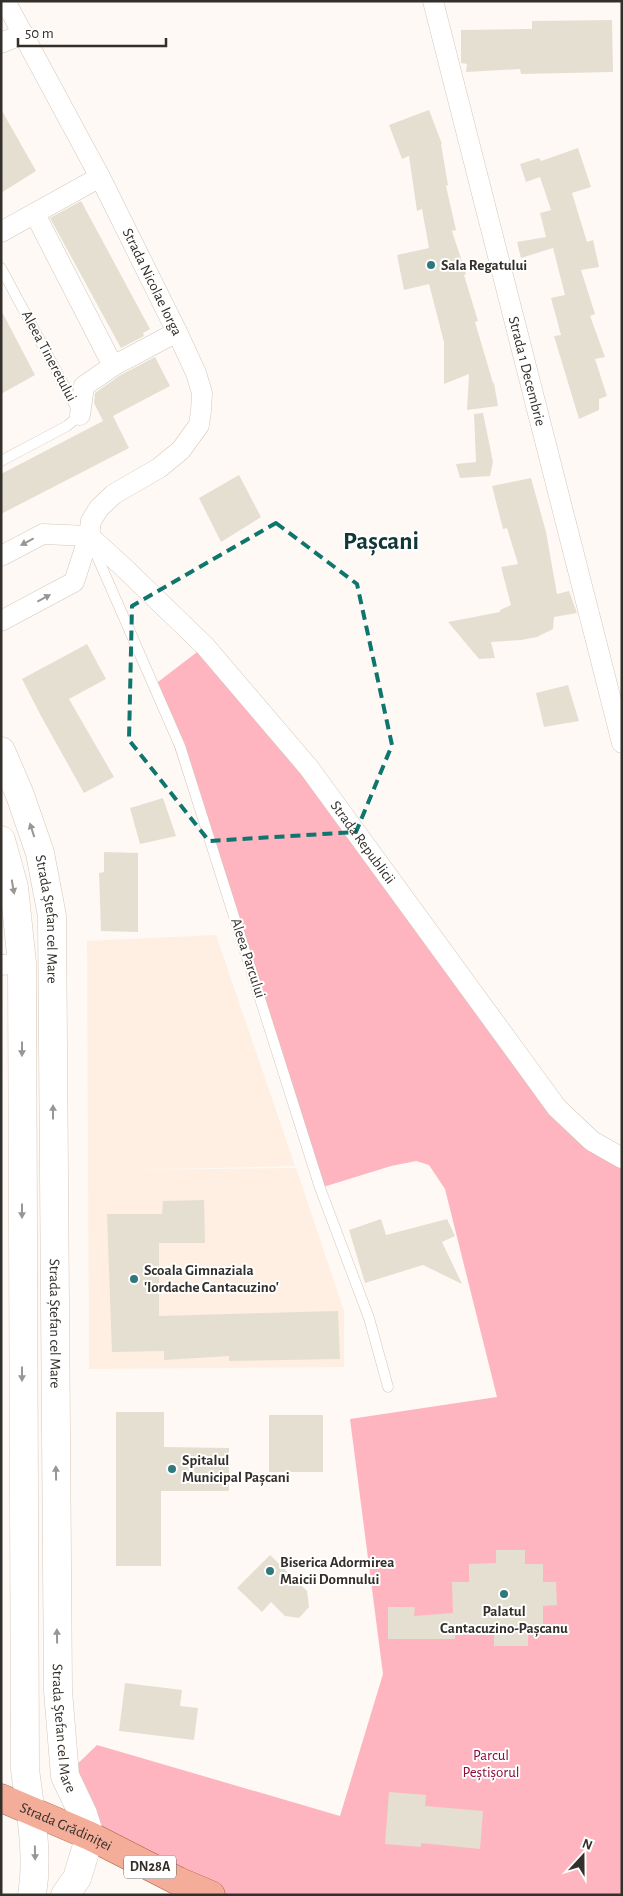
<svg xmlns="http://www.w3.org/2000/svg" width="623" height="1896" font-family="'Alegreya Sans',sans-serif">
<rect width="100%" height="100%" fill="#fef9f5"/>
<!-- built -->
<polygon fill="#feefe2" points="216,935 295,1166 118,1170 296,1168 344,1311 344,1367 89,1369 87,941"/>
<!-- park -->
<polygon fill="#feb5bf" points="205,646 557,1108 622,1158 622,1895 211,1895 90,1836 65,1776 97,1745 340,1816 383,1674 350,1419 497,1397 445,1189 429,1165 416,1161 391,1166 320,1188 154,685"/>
<!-- building -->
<g fill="#e5dfd1">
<polygon points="612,20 613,72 521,74 520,69 466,72 467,64 461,63 461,30 532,29 532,21"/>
<polygon points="1,109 36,171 1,193"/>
<polygon points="429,110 442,144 441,144 448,185 446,186 456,230 452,231 466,274 464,275 478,321 475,322 493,383 494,383 498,406 467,410 469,374 444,384 444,342 429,284 404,290 397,255 429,248 422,209 417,211 409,156 402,159 389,125"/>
<polygon points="578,148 591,187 572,193 587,242 593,240 599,267 581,270 595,314 590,316 605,357 595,359 607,396 599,399 599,410 579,419 554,336 561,335 551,298 565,295 553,248 521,258 517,242 546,237 540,213 551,210 540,177 526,182 520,164 539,158 541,161"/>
<polygon points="81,201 150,329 143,333 144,336 121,348 50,218"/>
<polygon points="1,310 35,375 1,394"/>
<polygon points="155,357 170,386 113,416 129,448 1,514 1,474 103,421 94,403 95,393 119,376"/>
<polygon points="483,413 493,462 490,476 460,478 456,464 476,462 474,414"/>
<polygon points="239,475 261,517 221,542 199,498"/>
<polygon points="531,478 546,532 557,594 569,591 577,613 554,617 553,629 537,637 521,640 491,642 495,658 479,659 448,622 500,612 500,610 511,605 501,567 518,564 507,528 503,529 492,486"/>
<polygon points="87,644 106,679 69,699 114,777 84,793 41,716 22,679"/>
<polygon points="568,685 579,721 544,727 536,693"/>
<polygon points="163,798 176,836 140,844 130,808"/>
<polygon points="104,852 138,853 138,932 101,931 99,873 104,872"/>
<polygon points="204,1200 205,1243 159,1243 159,1316 338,1311 340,1359 229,1361 229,1356 164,1360 164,1351 112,1352 107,1214 162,1214 163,1201"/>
<polygon points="381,1219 386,1235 447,1219 455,1236 442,1242 462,1284 423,1265 365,1283 349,1230"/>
<polygon points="116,1412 164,1412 164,1447 229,1448 229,1491 161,1491 161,1566 116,1566"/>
<rect x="269" y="1415" width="54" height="57"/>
<polygon points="496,1550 525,1550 525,1564 543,1564 543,1582 556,1582 557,1605 543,1606 543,1630 528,1630 528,1646 494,1646 494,1631 455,1634 455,1639 388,1639 388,1607 415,1607 414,1616 453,1613 452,1582 469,1582 469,1564 496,1563"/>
<polygon points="270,1555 307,1591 309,1607 299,1618 285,1616 271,1602 262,1612 237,1588"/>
<polygon points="125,1683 182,1690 180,1706 198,1708 194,1740 119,1731"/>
<polygon points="389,1792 426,1795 425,1806 483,1811 480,1849 421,1843 421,1847 385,1844"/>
</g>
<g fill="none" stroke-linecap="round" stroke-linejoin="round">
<!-- lane casing -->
<g stroke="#d4c7bc" stroke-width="11">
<g id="lane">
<polyline points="1,268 80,415 67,426 1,461"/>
<polyline points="93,547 180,746 320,1188 369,1318 388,1387"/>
</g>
</g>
<!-- street casing -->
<g stroke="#d4c7bc" stroke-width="21">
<g id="street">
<path id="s1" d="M 433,1 L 622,743"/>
<polyline points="1,43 23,34"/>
<polyline points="35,214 113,366 84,386 80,415"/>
<polyline points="1,232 100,177"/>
<polyline points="113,366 177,332"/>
<path id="s2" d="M 89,536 L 120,564 L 205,646 L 309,768 L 557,1108 L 592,1141 L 622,1158"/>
<polyline points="1,556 43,534 89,536"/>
<polyline points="1,621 74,582 89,536 91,521 99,508 114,494 159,468 181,450 199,425 201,411 202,393 196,373 177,332 100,177 5,1"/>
<polyline points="1,965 22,963"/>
</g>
</g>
<!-- secondary casing -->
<g stroke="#d4c7bc" stroke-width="29">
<g id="secondary">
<path id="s3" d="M 1,751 L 20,795 L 40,853 L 52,916 L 58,1691 L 65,1776 L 83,1814 L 90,1836 L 77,1878 L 65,1895"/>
<path d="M 1,840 L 14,887 L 22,963 L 25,1769 C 30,1811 39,1853 32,1895"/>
</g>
</g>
<!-- primary casing -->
<g stroke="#ab5d46" stroke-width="29">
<g id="primary">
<path id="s4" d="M 1,1798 L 90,1836 L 178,1881 L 211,1895"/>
</g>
</g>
<!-- lane -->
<use href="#lane" stroke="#fff" stroke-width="10"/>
<!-- street -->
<use href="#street" stroke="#fff" stroke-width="20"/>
<!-- secondary -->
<use href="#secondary" stroke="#fff" stroke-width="28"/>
<!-- primary -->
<use href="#primary" stroke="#f3ad99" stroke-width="28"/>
</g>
<!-- one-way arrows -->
<defs><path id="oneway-solid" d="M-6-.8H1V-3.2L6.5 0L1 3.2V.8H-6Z" transform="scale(1.25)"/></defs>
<g fill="#999794">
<use href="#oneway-solid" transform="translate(27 542) rotate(152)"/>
<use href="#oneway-solid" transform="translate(44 598) rotate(-28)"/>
<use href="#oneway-solid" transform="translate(32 830) rotate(-108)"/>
<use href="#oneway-solid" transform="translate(13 887) rotate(80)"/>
<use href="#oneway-solid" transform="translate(22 1049) rotate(90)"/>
<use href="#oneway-solid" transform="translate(53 1112) rotate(-90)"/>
<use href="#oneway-solid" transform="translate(22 1211) rotate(90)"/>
<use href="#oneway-solid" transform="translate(22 1374) rotate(90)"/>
<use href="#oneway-solid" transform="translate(56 1473) rotate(-91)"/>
<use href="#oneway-solid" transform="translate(57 1636) rotate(-91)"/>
<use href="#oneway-solid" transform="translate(35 1853) rotate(89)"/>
</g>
<!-- marked area -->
<path fill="none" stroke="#0f766e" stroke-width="4" stroke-dasharray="10 6" stroke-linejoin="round" d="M 276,523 L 357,584 L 392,745 L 356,832 L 209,841 L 129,740 L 132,606 Z"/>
<!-- markers -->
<g fill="#2f787b" stroke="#fff" stroke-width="2">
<circle cx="431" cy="265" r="5"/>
<circle cx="134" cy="1279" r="5"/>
<circle cx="172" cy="1469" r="5"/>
<circle cx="270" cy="1571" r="5"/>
<circle cx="504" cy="1594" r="5"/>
</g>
<g text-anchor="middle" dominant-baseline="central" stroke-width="4" stroke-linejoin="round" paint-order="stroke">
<!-- shield labels -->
<rect fill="#fff" stroke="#706d6a" stroke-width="1" x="124" y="1855.5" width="52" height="23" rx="4"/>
<g font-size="14" font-weight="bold" fill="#332f2a">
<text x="150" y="1867">DN28A</text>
</g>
<!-- poi labels -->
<g font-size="15" font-weight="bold" fill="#332f2a" stroke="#fff" text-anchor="start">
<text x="441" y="265">Sala Regatului</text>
<text x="144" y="1270">Scoala Gimnaziala<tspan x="144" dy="17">'Iordache Cantacuzino'</tspan></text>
<text x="182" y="1460">Spitalul<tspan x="182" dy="17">Municipal Pașcani</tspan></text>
<text x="280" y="1562">Biserica Adormirea<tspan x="280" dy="17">Maicii Domnului</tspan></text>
<text x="504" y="1611" text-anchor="middle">Palatul<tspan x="504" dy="17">Cantacuzino-Pașcanu</tspan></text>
</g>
<!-- street labels -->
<g font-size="15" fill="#332f2a" stroke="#fff">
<text transform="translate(152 282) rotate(64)">Strada Nicolae Iorga</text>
<text transform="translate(49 356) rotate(62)">Aleea Tineretului</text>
<text stroke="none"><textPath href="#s1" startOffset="382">Strada 1 Decembrie</textPath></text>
<text stroke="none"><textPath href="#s2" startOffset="412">Strada Republicii</textPath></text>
<text stroke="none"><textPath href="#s3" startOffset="176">Strada Ștefan cel Mare</textPath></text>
<text transform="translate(248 958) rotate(72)">Aleea Parcului</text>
<text stroke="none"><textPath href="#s3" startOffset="581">Strada Ștefan cel Mare</textPath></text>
<text stroke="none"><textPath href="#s3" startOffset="986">Strada Ștefan cel Mare</textPath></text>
<text stroke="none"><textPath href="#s4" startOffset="71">Strada Grădiniței</textPath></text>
</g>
<!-- park labels -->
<g font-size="15" fill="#8b0e38" stroke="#fff">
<text x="491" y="1755">Parcul<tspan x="491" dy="17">Peștișorul</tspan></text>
</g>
<!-- town labels -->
<g font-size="25" font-weight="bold" fill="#133637" stroke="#fff">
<text x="381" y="541">Pașcani</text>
</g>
</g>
<!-- border -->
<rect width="623" height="1896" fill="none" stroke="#332f2a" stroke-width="5"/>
<!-- north arrow -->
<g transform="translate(583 1856) rotate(21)" stroke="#ffffff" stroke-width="4" paint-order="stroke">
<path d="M0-4L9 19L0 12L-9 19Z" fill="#332f2a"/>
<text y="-8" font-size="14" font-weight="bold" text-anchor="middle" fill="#332f2a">N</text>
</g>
<!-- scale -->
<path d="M18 38v8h148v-8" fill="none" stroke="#332f2a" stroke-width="2.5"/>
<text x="25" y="38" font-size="15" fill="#332f2a" stroke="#ffffff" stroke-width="4" paint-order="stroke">50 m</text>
</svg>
